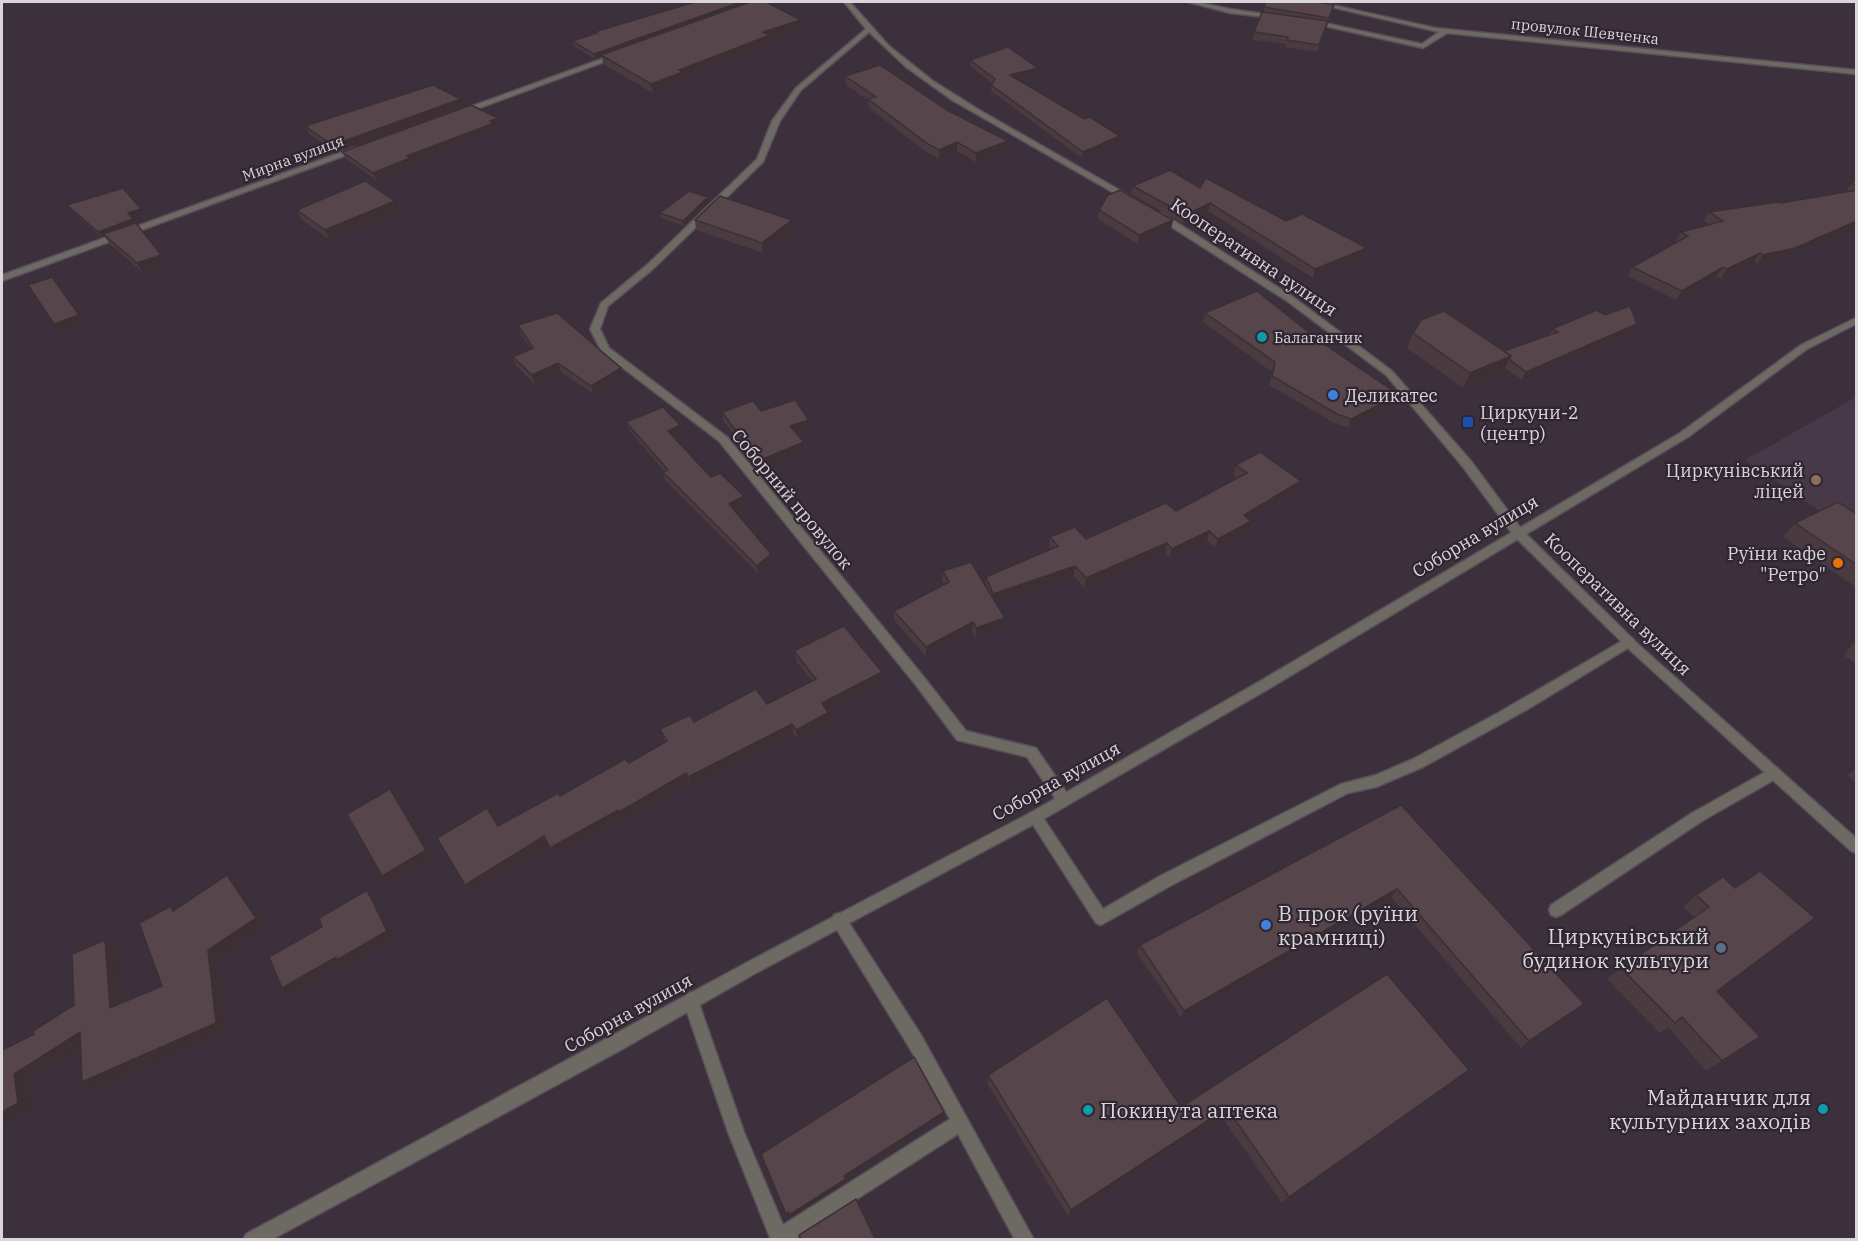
<svg xmlns="http://www.w3.org/2000/svg" width="1858" height="1241" font-family="'IBM Plex Serif',serif">
<rect width="100%" height="100%" fill="#3b303b"/>
<!-- built -->
<polygon fill="#483949" points="1856,397 1856,536 1745,460"/>
<g fill="none" stroke-linecap="round" stroke-linejoin="round">
<!-- service casing -->
<g stroke="#584e58" stroke-width="3">
<g id="service">
<polygon points="1629,637 1633,639 1635,642 1633,645 1528,709 1423,767 1376,787 1348,793 1170,886 1101,925 1096,923 1028,817 1030,813 1035,811 1040,813 1103,909 1160,876 1341,784 1376,775 1413,759 1498,713"/>
<polygon points="1774,767 1779,769 1781,773 1779,777 1702,821 1561,915 1556,917 1551,915 1549,910 1551,905 1692,813"/>
<polygon points="839,913 844,915 921,1035 1034,1240 1015,1240 958,1134 793,1240 771,1240 728,1132 683,1000 686,995 691,992 696,995 744,1132 783,1225 950,1119 909,1047 834,925 832,920 834,915"/>
</g>
</g>
<!-- minor casing -->
<g stroke="#584e58" stroke-width="3">
<g id="minor">
<polygon points="844,2 850,2 889,46 933,81 981,111 1135,199 1128,201 952,100 906,67 869,32 801,90 780,121 763,162 653,269 608,306 600,329 609,348 727,437 923,676 966,731 1036,748 1069,796 1071,800 1069,804 1064,806 1059,804 1027,757 957,740 915,684 719,441 602,352 590,329 601,303 647,265 757,159 772,121 796,88 866,29"/>
<polygon points="1188,2 1197,2 1230,9 1278,16 1275,18 1230,13"/>
<polygon points="1310,2 1319,2 1435,28 1856,70 1856,74 1447,33 1423,48 1307,22 1310,20 1422,44 1439,32"/>
<polygon points="618,53 620,54 620,56 463,114 456,112"/>
<polygon points="356,147 363,149 2,281 2,275"/>
<polygon points="1156,213 1162,213 1293,297 1392,371 1471,461 1522,530 1640,646 1856,838 1856,853 1851,851 1632,652 1514,536 1463,467 1386,375 1287,301 1156,217"/>
</g>
</g>
<!-- tertiary casing -->
<g stroke="#584e58" stroke-width="3">
<polygon id="tertiary" points="1856,318 1856,324 1807,349 1688,437 1270,688 1040,821 756,973 619,1051 271,1240 243,1240 246,1234 746,963 1030,813 1262,680 1680,433 1801,345"/>
</g>
<!-- service -->
<use href="#service" fill="#6d6a64" fill-rule="evenodd"/>
<!-- minor -->
<use href="#minor" fill="#6d6a64" fill-rule="evenodd"/>
<!-- tertiary -->
<use href="#tertiary" fill="#6d6a64" fill-rule="evenodd"/>
</g>
<!-- wall -->
<g fill="#4a3b40">
<polygon points="1264,7 1333,10 1317,52 1285,47 1286,44 1253,40 1254,32 1294,17 1263,12"/>
<polygon points="801,20 802,28 770,39 771,44 684,77 685,81 653,93 603,64 602,56 595,59 574,46 572,41 595,34 594,32"/>
<polygon points="970,60 1038,74 1017,80 1084,119 1120,136 1119,143 1082,158 991,91 992,83 970,66"/>
<polygon points="845,76 1007,150 976,162 957,151 939,159 928,153 869,108 868,100 846,85"/>
<polygon points="464,106 336,152 309,134 306,127"/>
<polygon points="499,125 495,127 496,129 412,162 413,165 376,180 345,158 342,152"/>
<polygon points="1857,180 1857,227 1789,256 1757,264 1754,262 1721,278 1717,276 1676,300 1628,276 1632,267 1678,242 1676,241 1681,232 1710,225 1704,221 1709,212 1781,203 1847,192 1846,191 1851,183"/>
<polygon points="1133,186 1200,188 1286,221 1367,248 1364,256 1313,278 1208,211 1183,223 1131,194"/>
<polygon points="709,202 684,226 661,218 660,213"/>
<polygon points="67,205 141,209 144,214 132,218 167,265 143,273 110,244 104,236 101,237 70,209"/>
<polygon points="297,210 399,211 330,240 301,219"/>
<polygon points="1099,210 1173,220 1171,228 1138,244 1098,219"/>
<polygon points="695,220 793,230 763,253 696,230"/>
<polygon points="1205,313 1321,342 1399,395 1395,405 1348,428 1334,423 1269,385 1272,372 1203,322"/>
<polygon points="1605,315 1637,324 1632,332 1522,380 1505,368 1504,370 1463,388 1407,348 1413,333 1504,351 1549,335 1552,329"/>
<polygon points="518,325 621,368 623,377 594,394 561,372 535,384 516,366 513,357 531,349 521,334"/>
<polygon points="761,411 810,428 796,433 804,442 805,450 759,469 723,420 722,412"/>
<polygon points="626,422 682,434 674,437 711,477 745,505 734,510 772,562 759,574 665,480 663,472 664,471 629,430"/>
<polygon points="1236,465 1301,481 1297,491 1249,519 1251,521 1248,530 1215,548 1207,540 1170,558 1165,553 1084,588 1074,576 995,602 1004,628 976,637 972,632 926,657 894,620 894,611 945,585 942,581 943,571 986,586 986,577 1051,549 1049,546 1050,537 1086,539 1176,511 1238,478 1233,475"/>
<polygon points="1857,514 1857,588 1783,537 1795,523"/>
<polygon points="1857,638 1857,664 1844,656"/>
<polygon points="794,651 882,681 827,711 830,722 797,739 793,733 691,786 689,782 623,821 622,819 555,856 549,845 471,893 498,826 629,763 665,742 660,729 694,722 767,704 812,681 796,661"/>
<polygon points="1857,768 1857,783 1847,775"/>
<polygon points="1401,805 1575,1012 1521,1048 1391,897 1181,1018 1137,953 1140,945"/>
<polygon points="1723,877 1717,991 1722,1061 1706,1071 1668,1027 1660,1033 1607,979 1621,968 1694,917 1683,907 1696,895"/>
<polygon points="1469,1070 1459,1078 1282,1203 1221,1116 1068,1216 987,1083 988,1075 1181,1107"/>
</g>
<!-- shaded-wall -->
<g fill="#3c3034">
<polygon points="741,2 752,2 601,55 602,56 595,59 594,54"/>
<polygon points="801,20 802,28 770,39 771,44 684,77 685,81 653,93 651,84 679,70 763,32"/>
<polygon points="1038,68 1038,74 1010,81 1010,75"/>
<polygon points="461,99 464,106 336,152 333,145"/>
<polygon points="498,118 499,125 495,127 496,129 412,162 413,165 376,180 373,173 407,156"/>
<polygon points="1120,136 1119,143 1082,158 1083,152"/>
<polygon points="1008,141 1007,150 976,162 976,153"/>
<polygon points="957,142 957,151 939,159 939,150"/>
<polygon points="708,197 709,202 684,226 683,221"/>
<polygon points="395,201 399,211 330,240 325,230"/>
<polygon points="1210,203 1208,211 1183,223 1185,215"/>
<polygon points="141,209 144,214 131,218 128,213"/>
<polygon points="133,219 136,224 101,237 98,232"/>
<polygon points="792,220 793,230 763,253 762,243"/>
<polygon points="1173,220 1171,228 1138,244 1139,235"/>
<polygon points="1857,221 1857,227 1789,256 1757,264 1763,255"/>
<polygon points="1367,248 1364,256 1313,278 1315,269"/>
<polygon points="1760,253 1754,262 1721,278 1727,269"/>
<polygon points="161,255 167,265 143,273 137,263"/>
<polygon points="1723,267 1717,276 1676,300 1682,291"/>
<polygon points="79,315 85,323 60,332 54,324"/>
<polygon points="1637,324 1632,332 1522,380 1526,372"/>
<polygon points="1511,356 1504,370 1463,388 1470,373"/>
<polygon points="558,363 561,372 535,384 532,375"/>
<polygon points="621,368 623,377 594,394 591,386"/>
<polygon points="1399,395 1395,405 1348,428 1351,419"/>
<polygon points="809,420 810,428 791,434 790,426"/>
<polygon points="680,425 682,434 670,439 668,431"/>
<polygon points="804,442 805,450 759,469 758,461"/>
<polygon points="1301,481 1297,491 1241,524 1244,515"/>
<polygon points="744,496 745,505 731,512 729,504"/>
<polygon points="1251,521 1248,530 1215,548 1218,539"/>
<polygon points="1209,531 1207,540 1170,558 1172,549"/>
<polygon points="1167,543 1165,553 1084,588 1086,578"/>
<polygon points="771,554 772,562 759,574 757,566"/>
<polygon points="1075,566 1074,576 992,603 993,594"/>
<polygon points="1005,618 1004,628 976,637 976,628"/>
<polygon points="973,622 972,632 926,657 926,647"/>
<polygon points="882,672 882,681 823,713 822,703"/>
<polygon points="828,713 830,722 797,739 796,730"/>
<polygon points="792,724 793,733 691,786 688,777"/>
<polygon points="686,773 689,782 623,821 619,812"/>
<polygon points="390,789 397,798 433,858 389,885 382,876"/>
<polygon points="618,810 622,819 555,856 550,848"/>
<polygon points="544,836 549,845 471,893 465,885"/>
<polygon points="227,875 237,884 266,927 219,959 228,1031 96,1090 82,1082 208,950"/>
<polygon points="1397,889 1391,897 1181,1018 1184,1011"/>
<polygon points="367,890 374,897 394,938 344,967 341,964 290,994 282,988"/>
<polygon points="105,940 118,949 123,1017 110,1008"/>
<polygon points="1584,1004 1575,1012 1521,1048 1529,1041"/>
<polygon points="80,1032 94,1040 29,1082 33,1110 2,1127 2,1112 14,1074"/>
<polygon points="1469,1070 1459,1078 1282,1203 1289,1197"/>
<polygon points="1227,1108 1221,1116 1068,1216 1071,1210"/>
<polygon points="944,1112 944,1115 845,1178 844,1176"/>
<polygon points="846,1179 847,1182 790,1218 789,1215"/>
</g>
<!-- building -->
<g fill="#56454b" stroke="#3c3034" stroke-width="1.5">
<polygon points="695,2 741,2 594,54 572,41 597,33 594,32"/>
<polygon points="750,2 766,2 801,20 763,32 770,35 679,70 683,72 651,84 601,55"/>
<polygon points="1266,2 1318,2 1334,5 1329,18 1264,7"/>
<polygon points="1262,12 1328,21 1319,45 1287,40 1288,37 1254,32"/>
<polygon points="1008,47 1038,68 1010,75 1084,119 1090,117 1120,136 1083,152 991,85 995,79 970,60"/>
<polygon points="880,65 947,110 1008,141 976,153 957,142 939,150 928,144 868,99 876,97 845,76"/>
<polygon points="433,85 461,99 333,145 306,127 311,124"/>
<polygon points="471,105 498,118 490,121 494,123 407,156 410,158 373,173 342,152"/>
<polygon points="1170,170 1200,188 1206,178 1286,221 1302,214 1367,248 1315,269 1210,203 1185,215 1133,186"/>
<polygon points="1857,180 1857,186 1851,183"/>
<polygon points="365,181 395,201 325,230 297,210"/>
<polygon points="123,188 141,209 128,213 133,219 98,232 67,205"/>
<polygon points="1120,190 1173,220 1139,235 1099,210 1108,195"/>
<polygon points="1857,190 1857,221 1795,248 1763,255 1760,253 1727,269 1723,267 1682,291 1632,267 1688,236 1681,232 1723,221 1709,212 1778,202 1781,203"/>
<polygon points="689,191 708,197 683,221 660,213"/>
<polygon points="720,196 792,220 762,243 695,220"/>
<polygon points="136,223 161,255 137,263 103,234"/>
<polygon points="52,277 79,315 54,324 28,285"/>
<polygon points="1257,291 1321,342 1399,395 1351,419 1337,414 1272,376 1275,362 1205,313"/>
<polygon points="1630,306 1637,324 1526,372 1509,359 1511,356 1504,351 1558,332 1552,329 1597,310 1605,315"/>
<polygon points="1444,311 1511,356 1470,373 1413,333 1421,320"/>
<polygon points="557,313 621,368 591,386 558,363 532,375 513,357 533,348 518,325"/>
<polygon points="795,400 809,420 790,426 804,442 758,461 722,412 753,401 761,411"/>
<polygon points="663,407 680,425 668,431 711,477 720,473 744,496 729,504 771,554 757,566 663,472 668,470 626,422"/>
<polygon points="1260,452 1301,481 1244,515 1251,521 1218,539 1209,531 1172,549 1167,543 1086,578 1075,566 993,594 986,577 1058,546 1050,537 1075,527 1086,539 1166,503 1176,511 1247,473 1236,465"/>
<polygon points="1838,502 1857,514 1857,565 1795,523"/>
<polygon points="971,562 1005,618 976,628 973,622 926,647 894,611 949,582 943,571"/>
<polygon points="844,626 882,672 822,703 828,713 796,730 792,724 688,777 686,773 619,812 618,810 550,848 544,836 465,885 437,838 487,808 498,826 558,793 560,796 625,759 629,763 667,741 660,729 690,715 694,722 756,689 767,704 816,679 794,651"/>
<polygon points="390,789 426,850 382,876 347,814"/>
<polygon points="1401,805 1584,1004 1529,1041 1397,889 1184,1011 1140,945"/>
<polygon points="1760,871 1815,918 1717,991 1760,1037 1722,1061 1682,1017 1675,1023 1621,968 1709,907 1696,895 1723,877 1735,888"/>
<polygon points="227,875 256,918 208,950 216,1023 82,1082 80,1032 14,1074 18,1103 2,1112 2,1050 34,1034 33,1031 74,1005 72,954 105,940 110,1008 162,986 139,923 171,906 173,911"/>
<polygon points="367,890 387,931 337,960 336,957 282,988 269,957 322,927 319,918"/>
<polygon points="1387,974 1469,1070 1289,1197 1227,1108 1071,1210 988,1075 1107,998 1181,1107"/>
<polygon points="914,1057 944,1112 844,1176 846,1179 789,1215 788,1212 786,1214 761,1154"/>
<polygon points="856,1199 875,1239 801,1239 799,1235"/>
</g>
<!-- markers -->
<g fill="#0f9aa8" stroke="#302631" stroke-width="2">
<circle cx="1262" cy="337" r="6"/>
<circle cx="1823" cy="1109" r="6"/>
<circle cx="1088" cy="1110" r="6"/>
</g>
<g fill="#3f7fe0" stroke="#302631" stroke-width="2">
<circle cx="1333" cy="395" r="6"/>
<circle cx="1266" cy="925" r="6"/>
</g>
<rect fill="#1a4fb4" stroke="#302631" stroke-width="2" x="1462" y="416" width="12" height="12" rx="3"/>
<circle fill="#8d6e63" stroke="#302631" stroke-width="2" cx="1816" cy="480" r="6"/>
<circle fill="#e8710a" stroke="#302631" stroke-width="2" cx="1838" cy="563" r="6"/>
<circle fill="#5c6f8a" stroke="#302631" stroke-width="2" cx="1721" cy="948" r="6"/>
<g text-anchor="middle" dominant-baseline="central" stroke-width="4.5" stroke-linejoin="round" paint-order="stroke">
<!-- far-street labels -->
<g font-size="15" fill="#dad4db" stroke="#302631">
<text transform="translate(1585 31) rotate(6)">провулок Шевченка</text>
<text transform="translate(293 158) rotate(-20)">Мирна вулиця</text>
</g>
<!-- far-poi labels -->
<g font-size="15" fill="#dad4db" stroke="#302631" text-anchor="start">
<text x="1274" y="337">Балаганчик</text>
</g>
<!-- street labels -->
<g font-size="18" fill="#dad4db" stroke="#302631">
<text transform="translate(1254 257) rotate(34)">Кооперативна вулиця</text>
<text transform="translate(792 499) rotate(50)">Соборний провулок</text>
<text transform="translate(1475 536) rotate(-31)">Соборна вулиця</text>
<text transform="translate(1618 604) rotate(44)">Кооперативна вулиця</text>
<text transform="translate(1056 781) rotate(-29)">Соборна вулиця</text>
<text transform="translate(628 1013) rotate(-29)">Соборна вулиця</text>
</g>
<!-- poi labels -->
<g font-size="18" fill="#dad4db" stroke="#302631" text-anchor="start">
<text x="1345" y="395">Деликатес</text>
<text x="1480" y="412">Циркуни-2<tspan x="1480" dy="21">(центр)</tspan></text>
<text x="1804" y="470" text-anchor="end">Циркунівський<tspan x="1804" dy="21">ліцей</tspan></text>
<text x="1826" y="553" text-anchor="end">Руїни кафе<tspan x="1826" dy="21">"Ретро"</tspan></text>
</g>
<!-- near-poi labels -->
<g font-size="21" fill="#dad4db" stroke="#302631" text-anchor="start">
<text x="1278" y="913">В прок (руїни<tspan x="1278" dy="24">крамниці)</tspan></text>
<text x="1709" y="936" text-anchor="end">Циркунівський<tspan x="1709" dy="24">будинок культури</tspan></text>
<text x="1811" y="1097" text-anchor="end">Майданчик для<tspan x="1811" dy="24">культурних заходів</tspan></text>
<text x="1100" y="1110">Покинута аптека</text>
</g>
</g>
<!-- border -->
<rect width="1858" height="1241" fill="none" stroke="#dad4db" stroke-width="6"/>
</svg>
